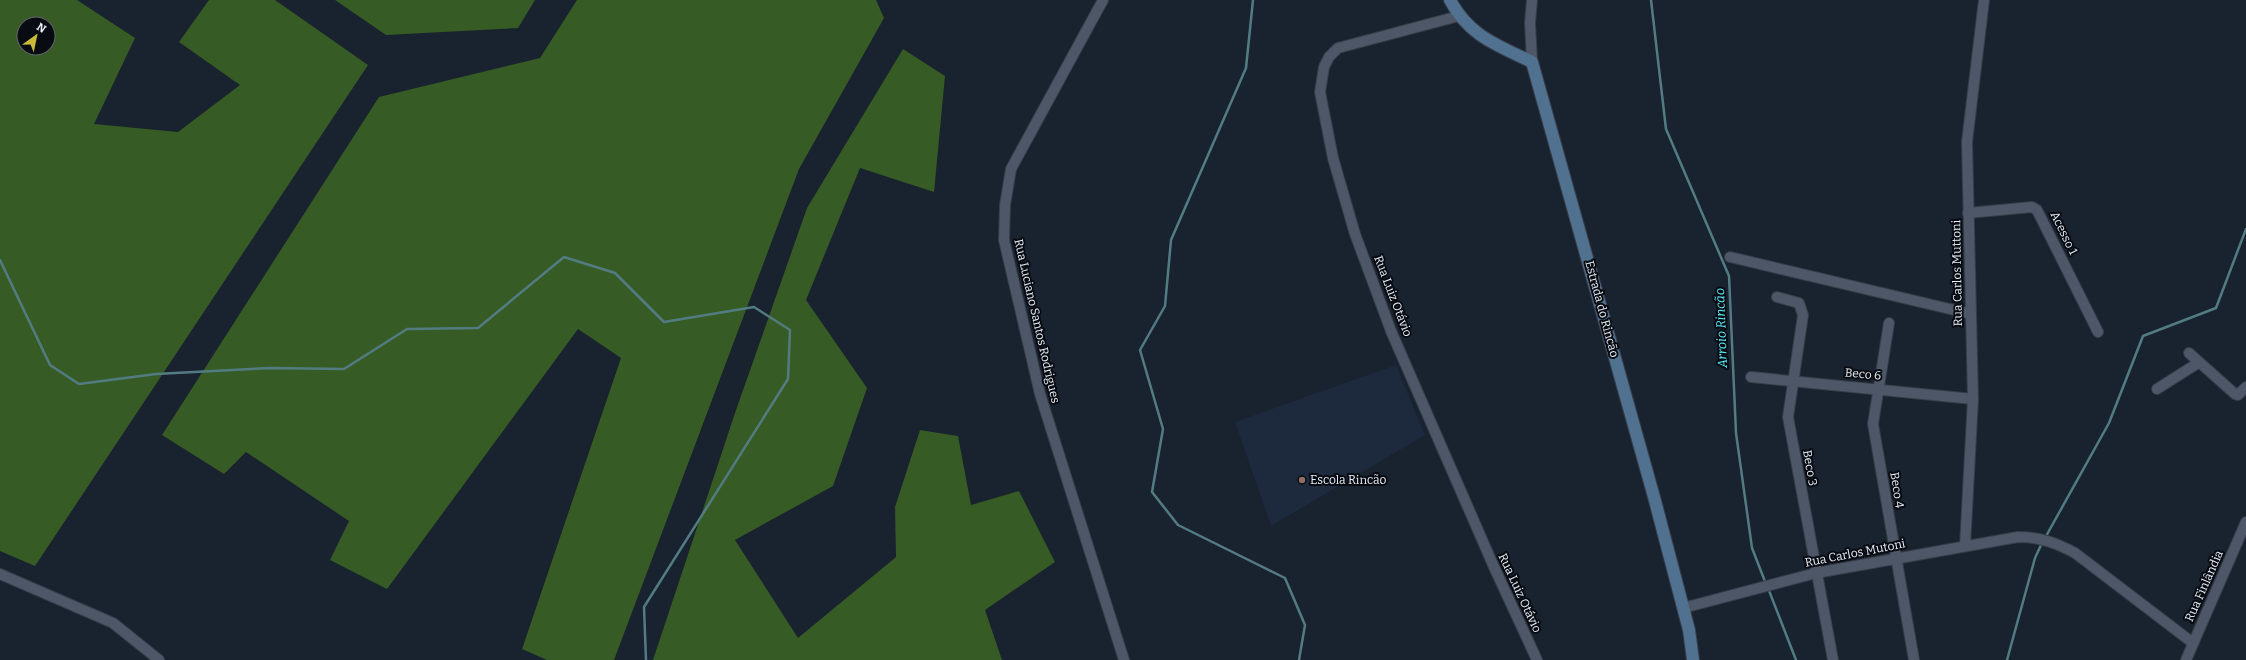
<svg xmlns="http://www.w3.org/2000/svg" width="2246" height="660" font-family="Bitter,serif">
<rect width="100%" height="100%" fill="#19222f"/>
<!-- built -->
<polygon fill="#1d293c" points="1396,365 1425,435 1271,526 1235,422"/>
<!-- forest -->
<g fill="#365b24" fill-rule="evenodd">
<path d="M 0,0 L 77,0 L 135,38 L 94,124 L 178,132 L 240,85 L 179,42 L 209,0 L 275,0 L 368,65 L 35,566 L 0,551 ZM 24,24 L 48,24 L 48,48 L 24,48 Z"/>
<polygon points="335,0 535,0 518,28 386,35"/>
<polygon points="577,0 876,0 884,18 799,169 614,660 547,660 522,649 621,358 578,329 387,589 330,560 349,521 246,452 224,474 162,435 379,97 540,58"/>
<polygon points="903,49 945,76 934,192 860,168 806,300 867,388 833,486 735,540 798,638 896,557 895,507 920,430 958,436 971,505 1019,491 1055,562 985,610 1002,660 653,660 735,413 807,208"/>
</g>
<g fill="none" stroke-linecap="round" stroke-linejoin="round">
<!-- stream -->
<g stroke="#527c82" stroke-width="2.5">
<polyline points="1253,0 1246,68 1171,240 1165,306 1140,350 1163,429 1152,492 1178,525 1285,578 1305,625 1299,660"/>
<polyline points="1651,0 1666,129 1729,276 1736,433 1752,548 1766,584"/>
<polyline points="0,260 50,365 79,384 156,374 270,368 344,369 407,329 478,328 564,257 615,273 664,322 754,307 790,330 788,379 644,607 646,660"/>
<polyline points="2045,538 2109,423 2143,336 2216,308 2246,229"/>
<polyline points="1768,588 1796,660"/>
<polyline points="2007,660 2035,558 2042,543"/>
</g>
<!-- street casing -->
<g stroke="#373d48" stroke-width="12">
<g id="street">
<polyline points="1103,0 1011,169 1005,205 1004,240 1040,394 1124,660"/>
<polyline points="1459,16 1338,48 1329,57 1324,67 1320,92 1333,158 1355,234 1391,331 1494,567 1537,660"/>
<polyline points="1532,62 1530,23 1532,0"/>
<polyline points="1968,213 2032,207 2037,210 2098,332"/>
<polyline points="1730,257 1971,314"/>
<polyline points="1777,297 1799,303 1803,315 1788,417 1833,660"/>
<polyline points="1889,323 1873,424 1914,660"/>
<polyline points="2189,353 2235,394 2238,395 2246,387"/>
<polyline points="1751,377 1973,399"/>
<polyline points="2157,389 2198,363"/>
<polyline points="1965,546 1973,399 1967,142 1984,0"/>
<polyline points="0,574 113,623 159,660"/>
<path d="M 1683,608 L 1816,573 L 2018,537 C 2041,537 2056,543 2075,553 L 2193,643"/>
<polyline points="2186,660 2246,522"/>
</g>
</g>
<!-- secondary casing -->
<g stroke="#373d48" stroke-width="14">
<path id="secondary" d="M 1450,0 C 1469,36 1497,45 1532,62 L 1654,497 L 1689,630 L 1693,660"/>
</g>
<!-- street -->
<use href="#street" stroke="#4d5767" stroke-width="10"/>
<!-- secondary -->
<use href="#secondary" stroke="#507190" stroke-width="12"/>
</g>
<!-- markers -->
<circle fill="#8d6e63" stroke="#080b11" stroke-width="1.5" cx="1302" cy="480" r="4"/>
<g text-anchor="middle" dominant-baseline="central" stroke-width="4" stroke-linejoin="round" paint-order="stroke">
<!-- street labels -->
<g font-size="12" fill="#e8eff8" stroke="#080b11">
<text transform="translate(2064 233) rotate(64)">Acesso 1</text>
<text transform="translate(1957 273) rotate(-91)">Rua Carlos Muttoni</text>
<text transform="translate(1393 296) rotate(69)">Rua Luiz Otávio</text>
<text transform="translate(1602 309) rotate(75)">Estrada do Rincão</text>
<text transform="translate(1037 321) rotate(77)">Rua Luciano Santos Rodrigues</text>
<text transform="translate(1863 374) rotate(5)">Beco 6</text>
<text transform="translate(1810 468) rotate(80)">Beco 3</text>
<text transform="translate(1897 490) rotate(81)">Beco 4</text>
<text transform="translate(1855 553) rotate(-11)">Rua Carlos Mutoni</text>
<text transform="translate(2204 586) rotate(-66)">Rua Finlândia</text>
<text transform="translate(1520 593) rotate(65)">Rua Luiz Otávio</text>
</g>
<!-- poi labels -->
<g font-size="12" fill="#e8eff8" stroke="#080b11" text-anchor="start">
<text x="1310" y="480">Escola Rincão</text>
</g>
<!-- water labels -->
<g font-size="13" font-style="italic" fill="#5beefa" stroke="#080b11">
<text transform="translate(1721 328) rotate(-92)">Arroio Rincão</text>
</g>
</g>
<!-- north arrow -->
<g transform="translate(36 36) rotate(33)"><circle r="19" fill="#080b11" stroke="#62666d"/>
<path d="M0-3L7 15L0 10L-7 15Z" fill="#c9ba3a"/>
<text y="-6" font-size="11" font-weight="bold" text-anchor="middle" fill="#e8eff8">N</text>
</g>
</svg>
